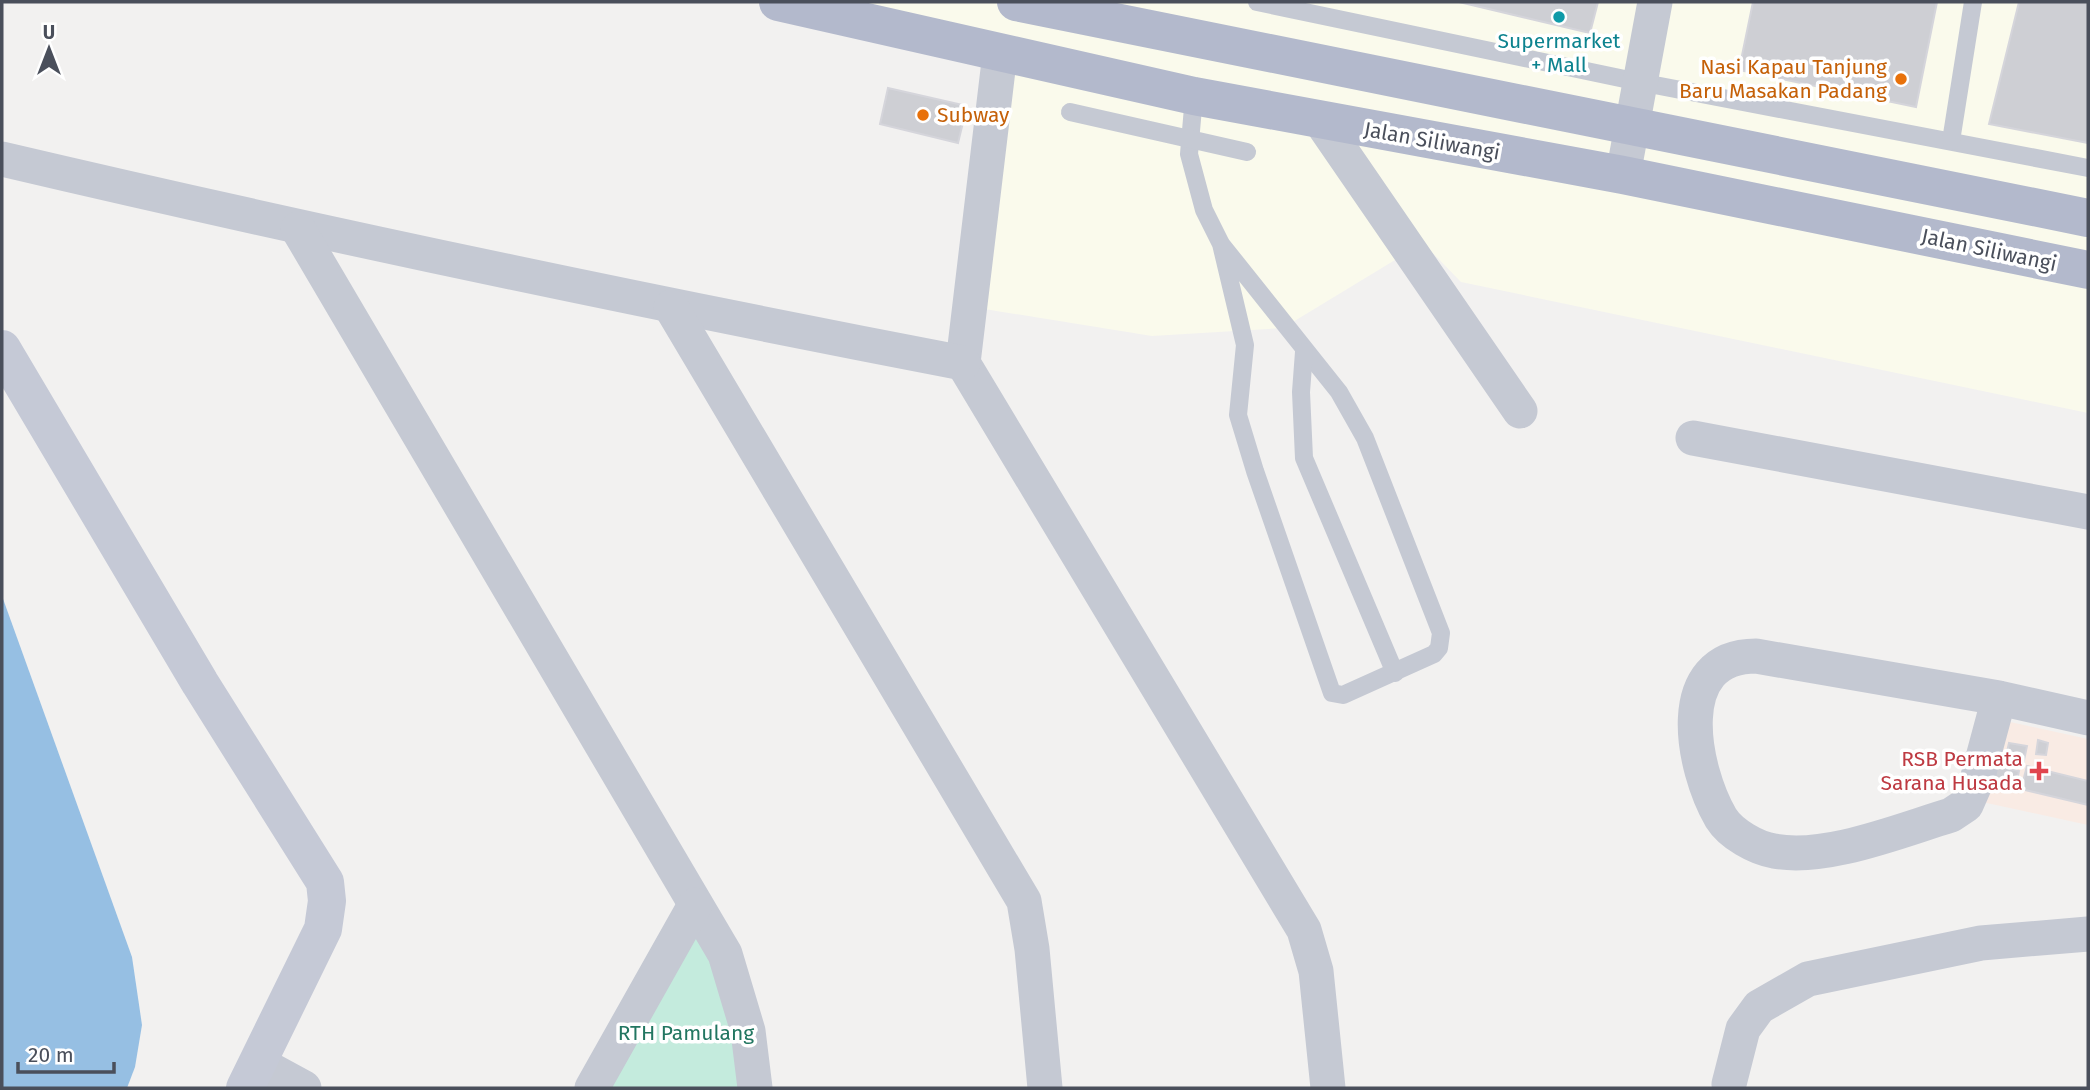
<svg xmlns="http://www.w3.org/2000/svg" width="2090" height="1090" font-family="'Fira Sans',sans-serif">
<rect width="100%" height="100%" fill="#f2f1f0"/>
<!-- commercial -->
<polygon fill="#fafaec" points="751,2 2088,2 2088,413 1461,282 1423,243 1283,328 1152,336 972,307 1009,58"/>
<!-- medical -->
<polygon fill="#f9ebe4" points="2001,720 2088,739 2088,825 1982,802"/>
<!-- green -->
<polygon fill="#c4ebdd" points="695,905 750,1088 593,1088"/>
<!-- water -->
<polygon fill="#96bfe3" points="2,596 132,957 142,1025 135,1067 127,1088 2,1088"/>
<!-- building -->
<g fill="#cecfd4" stroke="#d5d5db" stroke-width="2">
<polygon points="1459,2 1598,2 1590,33"/>
<polygon points="1753,2 1937,2 1916,107 1739,70"/>
<polygon points="2019,2 2088,2 2088,143 1989,124"/>
<polygon points="888,88 967,106 958,143 880,124"/>
<polygon points="2038,740 2048,743 2046,755 2036,754"/>
<polygon points="2009,743 2027,746 2023,765 2005,761"/>
<polygon points="1996,766 2019,771 2015,791 1992,787"/>
<polygon points="2027,766 2088,781 2088,805 2021,789"/>
</g>
<g fill="none" stroke-linecap="round" stroke-linejoin="round">
<!-- lane -->
<g stroke="#c5c9d3" stroke-width="18">
<polyline points="1257,2 1639,82 2088,168"/>
<polyline points="1194,96 1189,154 1204,210 1221,244 1339,392 1365,438 1441,633 1439,648 1434,654 1343,695 1332,693 1255,471 1238,415 1245,345 1221,244"/>
<polyline points="1070,112 1247,152"/>
<polyline points="1951,141 1973,2"/>
<polyline points="1304,352 1301,392 1304,458 1395,673"/>
</g>
<!-- street -->
<g stroke="#c5c9d3" stroke-width="35">
<polyline points="1000,53 963,363 1304,930 1316,971 1328,1088"/>
<polyline points="1320,120 1520,411"/>
<path d="M 2,159 C 321,234 641,301 963,363"/>
<polyline points="1623,175 1655,2"/>
<polyline points="298,229 725,954 748,1031 755,1088"/>
<polyline points="671,307 1024,901 1032,949 1045,1088"/>
<polyline points="1693,438 2088,512"/>
<path d="M 1999,698 L 1977,780 L 1966,805 L 1951,815 C 1901,830 1826,861 1774,851 C 1756,848 1731,834 1721,818 C 1692,768 1670,656 1756,656 L 1999,698 L 2088,718"/>
<polyline points="258,1063 304,1088"/>
<polyline points="1729,1084 1743,1029 1759,1007 1808,979 1981,943 2088,934"/>
<polyline points="592,1088 695,905"/>
</g>
<!-- secondary -->
<polyline stroke="#c5c9d6" stroke-width="38" points="2,349 200,683 325,882 327,901 323,929 245,1088"/>
<!-- primary -->
<g stroke="#b3b9cc" stroke-width="38">
<polyline points="778,2 1194,96 1623,175 2088,270"/>
<polyline points="1016,2 2088,218"/>
</g>
</g>
<!-- markers -->
<circle fill="#0f9aa8" stroke="#fff" stroke-width="2.5" cx="1559" cy="17" r="7"/>
<g fill="#e8710a" stroke="#fff" stroke-width="2.5">
<circle cx="1901" cy="79" r="7"/>
<circle cx="923" cy="115" r="7"/>
</g>
<path fill="#e0444e" stroke="#fff" stroke-width="2.5" d="M2035.5 760.5h7v7h7v7h-7v7h-7v-7h-7v-7h7z"/>
<g text-anchor="middle" dominant-baseline="central" stroke-width="7" stroke-linejoin="round" paint-order="stroke">
<!-- culture labels -->
<g font-size="21" fill="#0d838f" stroke="#fff">
<text x="1559" y="41">Supermarket<tspan x="1559" dy="24">+ Mall</tspan></text>
</g>
<!-- food labels -->
<g font-size="21" fill="#c56008" stroke="#fff" text-anchor="end">
<text x="1887" y="67">Nasi Kapau Tanjung<tspan x="1887" dy="24">Baru Masakan Padang</tspan></text>
<text x="937" y="115" text-anchor="start">Subway</text>
</g>
<!-- street labels -->
<g font-size="21" fill="#4a4f5b" stroke="#fff">
<text transform="translate(1432 141) rotate(10)">Jalan Siliwangi</text>
<text transform="translate(1989 250) rotate(12)">Jalan Siliwangi</text>
</g>
<!-- health labels -->
<g font-size="21" fill="#be3a42" stroke="#fff" text-anchor="end">
<text x="2023" y="759">RSB Permata<tspan x="2023" dy="24">Sarana Husada</tspan></text>
</g>
<!-- park labels -->
<g font-size="21" fill="#227661" stroke="#fff">
<text x="686" y="1033">RTH Pamulang</text>
</g>
</g>
<!-- border -->
<rect width="2090" height="1090" fill="none" stroke="#4a4f5b" stroke-width="7"/>
<!-- north arrow -->
<g transform="translate(49 49)" stroke="#ffffff" stroke-width="5" paint-order="stroke">
<path d="M0-5L12 26L0 18L-12 26Z" fill="#4a4f5b"/>
<text y="-10" font-size="19" font-weight="bold" text-anchor="middle" fill="#4a4f5b">U</text>
</g>
<!-- scale -->
<path d="M18 1062v10h96v-10" fill="none" stroke="#4a4f5b" stroke-width="3.5"/>
<text x="28" y="1062" font-size="21" fill="#4a4f5b" stroke="#ffffff" stroke-width="5" paint-order="stroke">20 m</text>
</svg>
